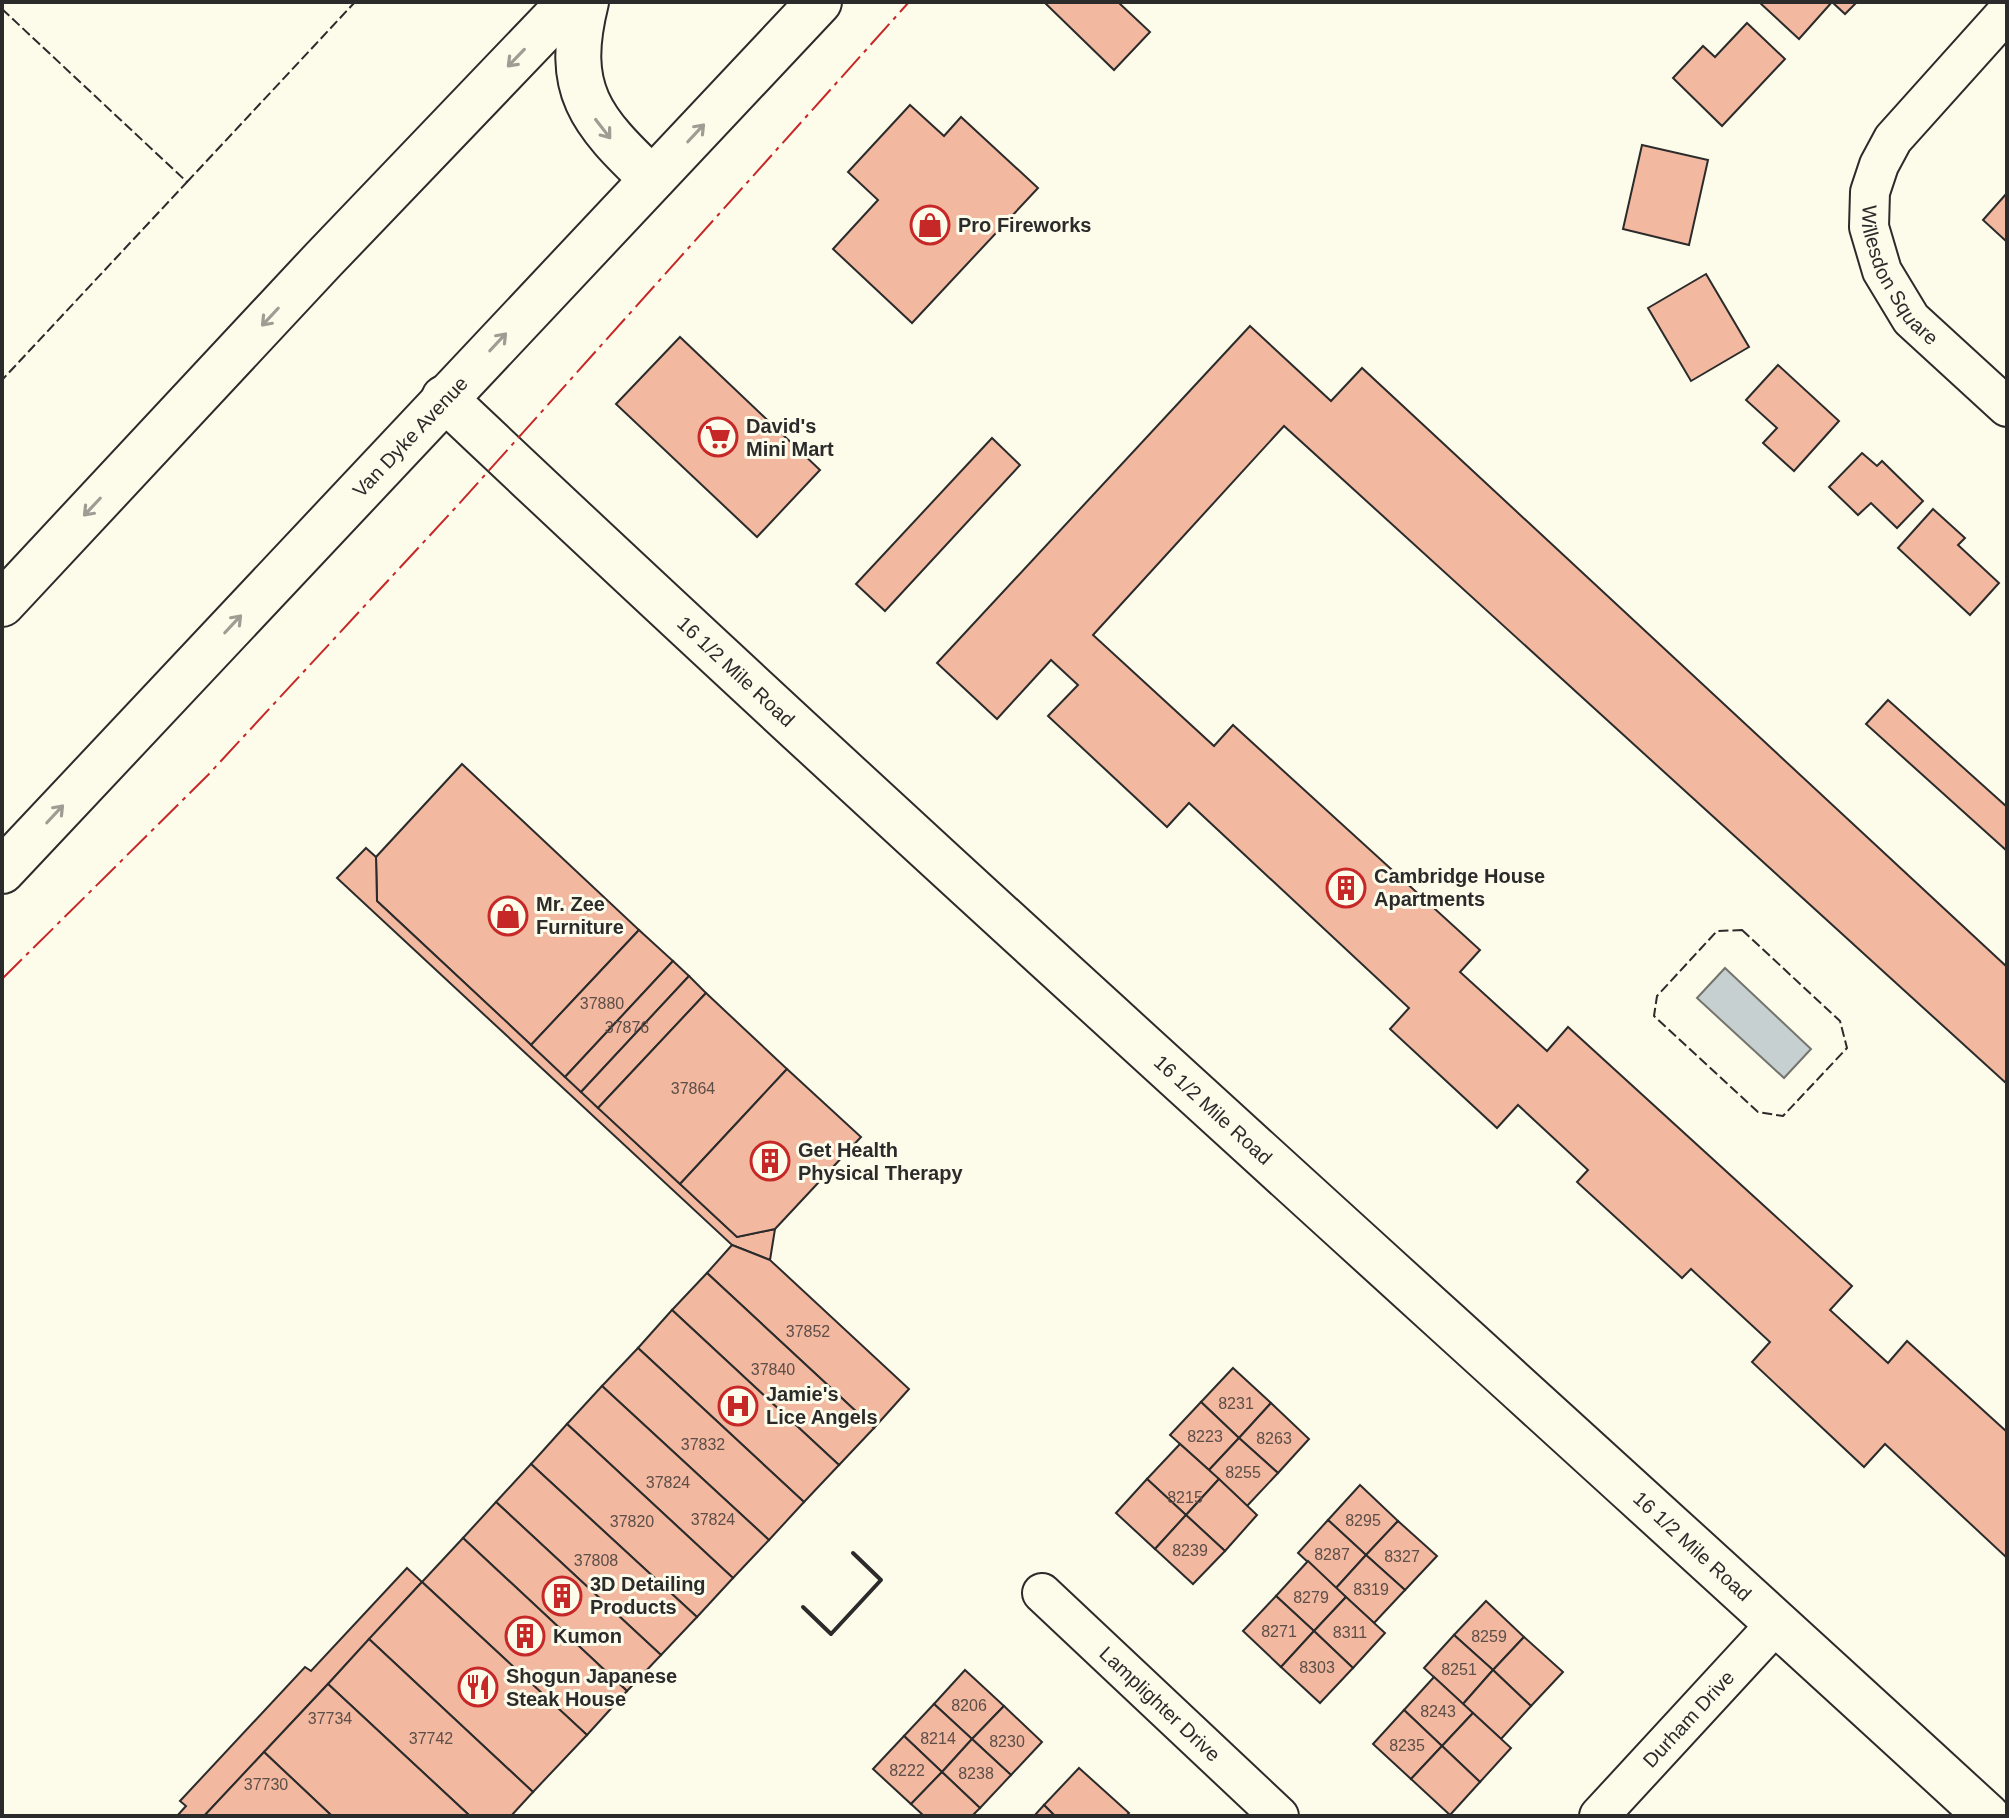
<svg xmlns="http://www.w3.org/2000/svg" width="2009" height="1818" font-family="Arial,sans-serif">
<rect width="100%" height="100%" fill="#fdfbea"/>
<!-- water -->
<polygon fill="#c7d0d0" stroke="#74746e" stroke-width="2" points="1725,968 1811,1049 1784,1078 1697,998"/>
<!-- building -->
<g fill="#f2b8a0" stroke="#2b2b2b" stroke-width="2">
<polygon points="1044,2 1118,2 1150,32 1114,70"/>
<polygon points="1759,2 1857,2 1845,14 1832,2 1799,39"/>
<polygon points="1747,23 1785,59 1722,126 1673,78 1703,46 1715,57"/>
<polygon points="910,105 944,136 961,117 1038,188 912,323 833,249 878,200 848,172"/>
<polygon points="1642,145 1708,160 1689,245 1623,229"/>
<polygon points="2007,193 2007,242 1983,220"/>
<polygon points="1706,274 1749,347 1691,381 1648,308"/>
<polygon points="1250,326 1331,401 1362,368 2007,967 2007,1084 1284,426 1093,635 1214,746 1233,725 1480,950 1460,972 1547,1051 1568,1027 1852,1286 1830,1310 1888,1363 1907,1341 2007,1432 2007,1558 1885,1444 1864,1467 1752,1362 1770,1342 1691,1269 1682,1278 1577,1182 1588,1170 1518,1105 1497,1128 1390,1029 1409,1008 1189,803 1167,827 1048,716 1078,685 1051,660 997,719 937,663"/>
<polygon points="680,337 820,470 757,537 616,404"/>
<polygon points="1778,365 1839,421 1794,471 1763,443 1777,428 1746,400"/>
<polygon points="992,438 1020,465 885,611 856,584"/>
<polygon points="1862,453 1877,466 1882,461 1923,501 1897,528 1871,503 1858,515 1829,487"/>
<polygon points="1933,509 1965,538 1958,545 1999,583 1970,615 1898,548"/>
<polygon points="1888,700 2007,807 2007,851 1866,724"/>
<polygon points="462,764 639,930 531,1045 377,901 376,857"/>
<polygon points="366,848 376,857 377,901 737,1237 775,1229 770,1260 732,1245 337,878"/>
<polygon points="639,930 673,961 565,1077 531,1045"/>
<polygon points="673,961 689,976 581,1092 565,1077"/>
<polygon points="689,976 706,993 598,1108 581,1092"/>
<polygon points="706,993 787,1069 680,1184 598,1108"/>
<polygon points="787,1069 861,1137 775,1229 737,1237 680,1184"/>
<polygon points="732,1245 770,1260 909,1389 874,1428 707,1273"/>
<polygon points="707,1273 874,1428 839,1465 672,1310"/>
<polygon points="672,1310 839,1465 804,1502 638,1348"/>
<polygon points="638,1348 804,1502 769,1540 602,1386"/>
<polygon points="1233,1368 1271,1403 1239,1438 1201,1402"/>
<polygon points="602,1386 769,1540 733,1578 567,1424"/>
<polygon points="1201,1402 1239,1438 1209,1470 1170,1435"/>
<polygon points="1271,1403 1309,1439 1278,1473 1239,1438"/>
<polygon points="567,1424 733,1578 697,1617 531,1464"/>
<polygon points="1239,1438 1278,1473 1247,1506 1209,1470"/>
<polygon points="1180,1444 1219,1479 1186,1515 1147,1479"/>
<polygon points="531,1464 697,1617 661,1655 496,1502"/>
<polygon points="1147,1479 1186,1515 1155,1549 1116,1513"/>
<polygon points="1219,1479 1257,1515 1225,1551 1186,1515"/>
<polygon points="1360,1485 1398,1521 1366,1555 1328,1520"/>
<polygon points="496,1502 661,1655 627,1691 463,1538"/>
<polygon points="1186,1515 1225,1551 1193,1584 1155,1549"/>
<polygon points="1328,1520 1366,1555 1336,1588 1298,1553"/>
<polygon points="1398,1521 1437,1556 1405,1590 1366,1555"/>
<polygon points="463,1538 627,1691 587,1735 422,1582"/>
<polygon points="1366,1555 1405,1590 1374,1623 1336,1588"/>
<polygon points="1308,1561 1346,1597 1314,1631 1276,1596"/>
<polygon points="407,1568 422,1582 328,1684 204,1816 177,1816 186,1806 180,1801 305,1667 311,1671"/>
<polygon points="422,1582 587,1735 533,1792 369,1639"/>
<polygon points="1276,1596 1314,1631 1281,1667 1243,1631"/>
<polygon points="1346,1597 1385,1633 1353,1668 1314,1631"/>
<polygon points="1486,1601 1524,1637 1493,1670 1454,1635"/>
<polygon points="1314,1631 1353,1668 1320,1703 1281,1667"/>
<polygon points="1454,1635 1493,1670 1463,1704 1424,1668"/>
<polygon points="1524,1637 1563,1672 1531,1706 1493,1670"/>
<polygon points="369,1639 533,1792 511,1816 470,1816 328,1684"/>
<polygon points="965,1670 1004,1706 972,1739 934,1704"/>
<polygon points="1493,1670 1531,1706 1501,1739 1463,1704"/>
<polygon points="1434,1677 1473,1713 1442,1746 1404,1710"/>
<polygon points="328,1684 470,1816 332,1816 264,1752"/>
<polygon points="934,1704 972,1739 942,1772 904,1736"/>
<polygon points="1004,1706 1042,1742 1011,1775 972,1739"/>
<polygon points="1404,1710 1442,1746 1411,1779 1373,1744"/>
<polygon points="1473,1713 1511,1748 1480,1782 1442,1746"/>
<polygon points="904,1736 942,1772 911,1804 873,1769"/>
<polygon points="972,1739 1011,1775 980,1808 942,1772"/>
<polygon points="1442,1746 1480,1782 1450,1815 1411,1779"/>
<polygon points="264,1752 332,1816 204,1816"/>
<polygon points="1079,1768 1129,1813 1126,1816 1055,1816 1044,1805"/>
<polygon points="942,1772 980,1808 972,1816 924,1816 911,1804"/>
<polygon points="1044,1805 1055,1816 1034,1816"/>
</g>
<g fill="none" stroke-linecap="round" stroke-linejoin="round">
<!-- street casing -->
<g stroke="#2b2b2b" stroke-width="42">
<g id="street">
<path id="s1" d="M 2007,12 L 1893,139 L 1879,165 L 1870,192 L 1869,227 L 1882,271 L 1911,319 L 2007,407"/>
<path id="s2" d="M 1042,1593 L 1279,1816"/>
<path id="s3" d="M 1599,1816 L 1777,1623"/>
</g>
</g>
<!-- secondary casing -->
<g stroke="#2b2b2b" stroke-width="48">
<g id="secondary">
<path id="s4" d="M 444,398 C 951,878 1473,1343 1987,1816"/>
</g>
</g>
<!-- primary casing -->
<g stroke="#2b2b2b" stroke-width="48">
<g id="primary">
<path d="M 586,2 C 564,90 590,120 652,179"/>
<polyline points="2,604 323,260 570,2"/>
<path id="s5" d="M 2,871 L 819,2"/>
</g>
</g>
<!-- street -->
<use href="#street" stroke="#fdfbea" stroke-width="38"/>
<!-- secondary -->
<use href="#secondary" stroke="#fdfbea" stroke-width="44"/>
<!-- primary -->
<use href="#primary" stroke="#fdfbea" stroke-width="44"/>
<!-- fence -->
<g stroke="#2b2b2b" stroke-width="2" stroke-dasharray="10 4" stroke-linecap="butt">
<polyline points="2,9 187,182 2,380"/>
<polyline points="187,182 355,2"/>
<polygon points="1742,930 1840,1021 1847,1048 1783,1116 1758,1112 1654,1016 1657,996 1717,931"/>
</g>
<!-- wall -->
<polyline stroke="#2b2b2b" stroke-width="4" points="803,1607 831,1634 881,1580 853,1553"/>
<!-- power -->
<polyline stroke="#c62828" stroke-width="2" stroke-dasharray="28 6 4 6" stroke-linecap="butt" points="2,979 208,775 458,505 909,2"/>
</g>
<!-- one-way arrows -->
<defs><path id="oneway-shaft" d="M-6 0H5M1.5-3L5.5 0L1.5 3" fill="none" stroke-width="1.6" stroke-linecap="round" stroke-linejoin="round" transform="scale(2)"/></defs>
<g stroke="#9e9d94">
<use href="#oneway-shaft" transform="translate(516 58) rotate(134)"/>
<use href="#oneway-shaft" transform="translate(603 129) rotate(52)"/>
<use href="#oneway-shaft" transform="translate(696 133) rotate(-47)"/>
<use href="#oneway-shaft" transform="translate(270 317) rotate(133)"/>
<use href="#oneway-shaft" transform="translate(498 342) rotate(-47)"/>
<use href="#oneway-shaft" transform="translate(92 507) rotate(133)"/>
<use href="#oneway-shaft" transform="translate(233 624) rotate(-47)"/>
<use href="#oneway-shaft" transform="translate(55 814) rotate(-47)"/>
</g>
<!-- icons -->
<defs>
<g id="shop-ring" transform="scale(2)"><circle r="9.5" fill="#fdfbea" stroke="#c62828" stroke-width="1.5"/><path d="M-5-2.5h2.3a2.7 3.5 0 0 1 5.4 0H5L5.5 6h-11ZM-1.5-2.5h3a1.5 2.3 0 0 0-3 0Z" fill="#c62828"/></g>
<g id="supermarket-ring" transform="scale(2)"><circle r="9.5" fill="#fdfbea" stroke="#c62828" stroke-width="1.5"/><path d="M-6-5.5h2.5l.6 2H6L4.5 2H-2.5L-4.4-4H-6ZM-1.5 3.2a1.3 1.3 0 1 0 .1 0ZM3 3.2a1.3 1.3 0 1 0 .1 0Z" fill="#c62828"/></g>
<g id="building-ring" transform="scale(2)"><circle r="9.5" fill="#fdfbea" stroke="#c62828" stroke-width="1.5"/><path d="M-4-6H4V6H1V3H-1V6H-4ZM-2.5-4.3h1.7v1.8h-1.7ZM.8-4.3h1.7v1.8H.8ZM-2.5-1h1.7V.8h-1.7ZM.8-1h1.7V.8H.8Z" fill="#c62828"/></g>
<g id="hospital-ring" transform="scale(2)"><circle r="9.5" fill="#fdfbea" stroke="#c62828" stroke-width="1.5"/><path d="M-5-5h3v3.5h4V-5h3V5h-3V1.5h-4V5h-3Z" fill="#c62828"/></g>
<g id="restaurant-ring" transform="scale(2)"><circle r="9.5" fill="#fdfbea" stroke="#c62828" stroke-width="1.5"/><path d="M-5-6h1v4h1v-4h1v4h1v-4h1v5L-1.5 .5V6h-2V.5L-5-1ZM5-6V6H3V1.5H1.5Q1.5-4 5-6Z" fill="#c62828"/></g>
</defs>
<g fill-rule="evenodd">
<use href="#shop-ring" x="930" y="225"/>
<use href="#supermarket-ring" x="718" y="437"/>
<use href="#building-ring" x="1346" y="888"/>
<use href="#shop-ring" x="508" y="916"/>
<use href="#building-ring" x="770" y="1161"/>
<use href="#hospital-ring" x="738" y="1406"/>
<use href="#building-ring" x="562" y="1596"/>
<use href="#building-ring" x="525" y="1636"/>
<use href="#restaurant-ring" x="478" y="1687"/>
</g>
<g text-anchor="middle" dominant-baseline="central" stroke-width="6" stroke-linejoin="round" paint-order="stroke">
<!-- number labels -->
<g font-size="16" fill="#5d4e48">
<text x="602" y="1003">37880</text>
<text x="627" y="1027">37876</text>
<text x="693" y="1088">37864</text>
<text x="808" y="1331">37852</text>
<text x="773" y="1369">37840</text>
<text x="1236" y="1403">8231</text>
<text x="1205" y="1436">8223</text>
<text x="1274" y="1438">8263</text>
<text x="703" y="1444">37832</text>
<text x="1243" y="1472">8255</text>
<text x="668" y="1482">37824</text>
<text x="1185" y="1497">8215</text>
<text x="713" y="1519">37824</text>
<text x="1363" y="1520">8295</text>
<text x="632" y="1521">37820</text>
<text x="1190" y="1550">8239</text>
<text x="1332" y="1554">8287</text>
<text x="1402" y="1556">8327</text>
<text x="596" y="1560">37808</text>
<text x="1371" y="1589">8319</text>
<text x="1311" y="1597">8279</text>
<text x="1279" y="1631">8271</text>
<text x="1350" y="1632">8311</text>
<text x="1489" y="1636">8259</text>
<text x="1317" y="1667">8303</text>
<text x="1459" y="1669">8251</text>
<text x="969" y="1705">8206</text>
<text x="1438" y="1711">8243</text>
<text x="330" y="1718">37734</text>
<text x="431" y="1738">37742</text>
<text x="938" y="1738">8214</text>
<text x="1007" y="1741">8230</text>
<text x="1407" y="1745">8235</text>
<text x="907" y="1770">8222</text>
<text x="976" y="1773">8238</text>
<text x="266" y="1784">37730</text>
</g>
<!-- poi labels -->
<g font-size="20" font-weight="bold" fill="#2b2b2b" stroke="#fdfbea" text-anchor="start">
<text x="958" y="225">Pro Fireworks</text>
<text x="746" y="426">David's<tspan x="746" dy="23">Mini Mart</tspan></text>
<text x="1374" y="876">Cambridge House<tspan x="1374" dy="23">Apartments</tspan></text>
<text x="536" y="904">Mr. Zee<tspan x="536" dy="23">Furniture</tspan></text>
<text x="798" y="1150">Get Health<tspan x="798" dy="23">Physical Therapy</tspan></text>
<text x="766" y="1394">Jamie's<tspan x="766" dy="23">Lice Angels</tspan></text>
<text x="590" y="1584">3D Detailing<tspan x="590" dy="23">Products</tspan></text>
<text x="553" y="1636">Kumon</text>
<text x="506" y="1676">Shogun Japanese<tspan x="506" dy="23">Steak House</tspan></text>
</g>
<!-- street labels -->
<g font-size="20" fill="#2b2b2b" stroke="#fdfbea">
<text stroke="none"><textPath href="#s1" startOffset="320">Willesdon Square</textPath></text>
<text stroke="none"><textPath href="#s5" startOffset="596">Van Dyke Avenue</textPath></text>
<text stroke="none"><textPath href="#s4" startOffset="400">16 1/2 Mile Road</textPath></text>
<text stroke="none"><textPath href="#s4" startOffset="1048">16 1/2 Mile Road</textPath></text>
<text stroke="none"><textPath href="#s4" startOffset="1696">16 1/2 Mile Road</textPath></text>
<text stroke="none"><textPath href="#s2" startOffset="162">Lamplighter Drive</textPath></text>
<text stroke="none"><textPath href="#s3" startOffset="132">Durham Drive</textPath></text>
</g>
</g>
<!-- border -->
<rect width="2009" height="1818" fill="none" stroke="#2b2b2b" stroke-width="8"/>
</svg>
